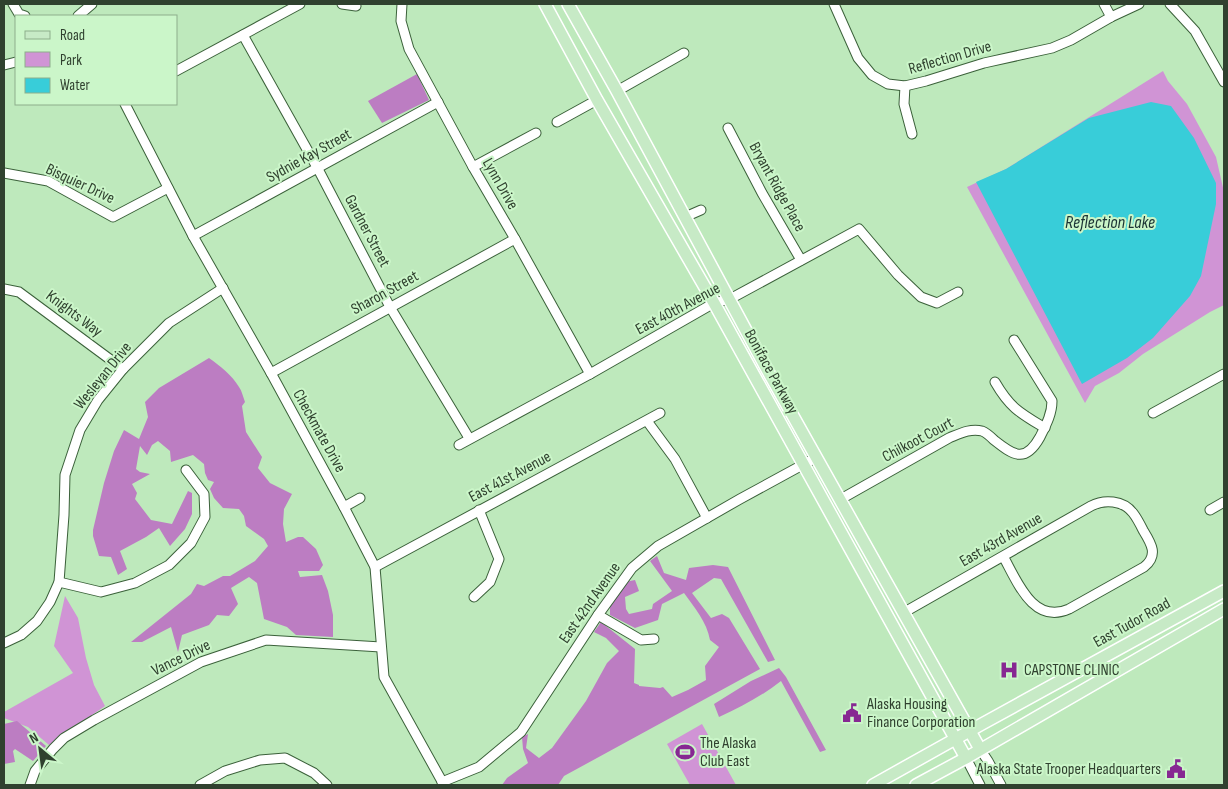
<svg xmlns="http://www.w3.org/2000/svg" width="1228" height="789" font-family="'Sofia Sans Condensed',sans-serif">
<rect width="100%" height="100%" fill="#bee9bc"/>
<!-- green -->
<g fill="#d094d5">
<polygon points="1163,71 1168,81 1187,104 1216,157 1224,192 1224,305 1210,312 1143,354 1119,373 1095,386 1085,403 967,187 1006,169"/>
<polygon points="65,596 78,618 86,658 94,685 105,706 49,745 28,727 4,718 4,712 73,673 54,646"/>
<polygon points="702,724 736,785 690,785 667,744"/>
</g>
<!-- forest -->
<g fill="#bc7dc2">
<polygon points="417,74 429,100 382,123 368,101"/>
<path d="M 209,358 C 220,366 232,375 239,387 C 242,391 243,397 245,402 L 242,406 L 246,432 L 262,457 L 258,468 L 270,483 L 292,494 L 284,509 L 283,524 L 286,542 L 298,537 L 303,537 L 316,549 L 323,565 L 319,571 L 298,571 L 300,577 L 322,575 L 328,591 L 333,615 L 333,637 L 296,635 L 287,627 L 264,619 L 257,583 L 249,577 L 231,588 L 238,604 L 229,616 L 217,615 L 209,625 L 182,635 L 178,652 L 171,627 L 142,642 L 131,642 L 191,594 L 197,584 L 204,586 L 223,576 L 230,576 L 255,561 L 268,546 L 264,539 L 246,526 L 244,516 L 239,509 L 223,508 L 214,498 L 210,489 L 214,482 L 208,480 L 205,473 L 204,464 L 193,455 L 171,462 L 170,451 L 158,441 L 152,445 L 147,455 L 140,446 L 136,469 L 140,472 L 150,474 L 132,484 L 137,493 L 135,499 L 151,520 L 172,524 L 188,491 L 192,493 L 192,514 L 185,529 L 170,546 L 159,528 L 146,537 L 120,551 L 127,569 L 118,575 L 111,557 L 99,556 L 93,536 L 93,530 L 104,483 L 114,451 L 124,430 L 139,439 L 148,417 L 145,402 L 159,388 Z"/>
<path d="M 657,556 L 664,573 L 686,580 L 689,568 L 713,565 L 728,567 L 775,660 L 768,662 L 721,579 L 714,578 L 692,593 L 711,618 L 722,614 L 729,618 L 760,669 L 564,776 L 558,785 L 502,785 L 507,778 L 528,763 L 523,749 L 522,737 L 528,734 L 526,748 L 539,758 L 552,748 L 586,701 L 607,663 L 619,651 L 606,638 L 594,632 L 601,622 L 635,649 L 634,683 L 639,685 L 639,686 L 660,688 L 663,687 L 672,697 L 688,690 L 706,680 L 705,666 L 719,647 L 710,640 C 707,622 694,607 684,593 L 662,604 L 658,620 L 635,628 L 610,615 L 610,602 L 625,582 L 635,580 L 639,591 L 625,597 L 626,609 L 629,614 L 652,609 L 653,604 L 672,591 L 650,561 Z"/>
<path d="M 779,668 L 786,677 L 826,750 L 820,752 L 781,681 C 762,696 741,707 719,717 L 714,704 L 751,681 Z"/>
<polygon points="17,721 46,746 33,761 15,749 13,751 15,762 4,764 4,724"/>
</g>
<!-- water -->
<polygon fill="#38cdd9" points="1151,102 1171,106 1194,138 1216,183 1216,204 1201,276 1190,296 1153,338 1127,358 1082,384 976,182 1006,169 1089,118"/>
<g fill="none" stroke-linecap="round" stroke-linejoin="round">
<!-- minor casing -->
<g stroke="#3b613a" stroke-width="11">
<g id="minor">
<polyline points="13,4 19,14 25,16"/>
<polyline points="342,4 356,6"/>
<polyline points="402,4 401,21 409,49 473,167 515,239 590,374"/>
<polyline points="834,4 858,58 872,75 888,84 905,86 926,81 984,63 1052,48 1071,40 1111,17 1139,4"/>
<polyline points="1104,4 1111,17"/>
<polyline points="1170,4 1195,31 1224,82"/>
<polyline points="78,16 92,4"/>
<polyline points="243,35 318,169 390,307 469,438"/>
<polyline points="4,65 16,62"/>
<polyline points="176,71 300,4"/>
<polyline points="905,86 904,104 912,134"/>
<polyline points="617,91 684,53"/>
<polyline points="125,104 193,236 271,373 344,507 375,567 384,677 444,785"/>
<polyline points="557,122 597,100"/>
<polyline points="728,128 762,193 801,260"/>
<polyline points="473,167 536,133"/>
<polyline points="4,173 48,181 113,217 168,188"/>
<polyline points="685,217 701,210"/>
<polyline points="193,236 438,102"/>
<polyline points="4,289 19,292 123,369"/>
<polyline points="271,373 515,239"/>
<path d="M 995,382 C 1010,408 1020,413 1045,428"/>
<polyline points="1153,413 1224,374"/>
<polyline points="647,421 675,459 707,518"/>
<polyline points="459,445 590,374 714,303 730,299 859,229 898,275 921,297 937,303 958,292"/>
<path d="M 841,499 L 949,438 C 959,434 970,428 982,431 C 987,433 991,437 994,440 C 1013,455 1025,464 1040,437 C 1046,425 1052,414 1052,401 L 1014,340"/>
<polyline points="344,507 360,498"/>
<polyline points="1210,510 1224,502"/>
<polyline points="375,567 660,413"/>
<polyline points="59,582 101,592 135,583 169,565 191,543 205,517 204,494 186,470"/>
<polyline points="474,597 490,582 499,559 479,510"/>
<path d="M 903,613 L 1091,506 C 1104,499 1123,500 1133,513 C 1137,518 1140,524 1143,530 C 1151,543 1159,555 1144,567 L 1069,609 C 1033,625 1017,581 1003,556"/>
<polyline points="598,615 641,640 654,639"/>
<polyline points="4,643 21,635 37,621 50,602 59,582 64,515 65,475 80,430 98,400 123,369 169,323 223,288"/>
<polyline points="980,749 988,761 1001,785"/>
<polyline points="966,758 980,785"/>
<polyline points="442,782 479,767 521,732 598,615 632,568 658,546 740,499 817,457"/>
<polyline points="30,785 35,771 53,749 64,738 94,720 201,662 266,640 381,647"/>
<polyline points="200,785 225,771 260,760 285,758 314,773 327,785"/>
</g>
</g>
<!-- major casing -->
<g stroke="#fff" stroke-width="14">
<g id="major">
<polyline points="545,4 597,100 714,303 966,758"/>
<polyline points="568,4 617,91 770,375 980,749"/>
<polyline points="873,785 982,724 1224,591"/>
<polyline points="916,785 966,758 1224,609"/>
</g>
</g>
<!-- minor -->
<use href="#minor" stroke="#fff" stroke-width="9"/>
<!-- major -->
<use href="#major" stroke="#c7eac6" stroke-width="11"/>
</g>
<!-- icons -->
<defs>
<g id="hospital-bare" transform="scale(1.5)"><path d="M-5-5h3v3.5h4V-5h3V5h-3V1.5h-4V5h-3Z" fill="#872892" stroke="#cbf6c9" stroke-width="2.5" paint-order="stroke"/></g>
<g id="civic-bare" transform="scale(1.5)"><path d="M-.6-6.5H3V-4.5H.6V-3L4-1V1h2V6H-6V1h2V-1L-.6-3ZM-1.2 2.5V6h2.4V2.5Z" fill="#872892" stroke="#cbf6c9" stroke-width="2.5" paint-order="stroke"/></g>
<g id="stadium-bare" transform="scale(1.5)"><path d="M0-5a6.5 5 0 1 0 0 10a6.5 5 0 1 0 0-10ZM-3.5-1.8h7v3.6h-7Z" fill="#872892" stroke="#cbf6c9" stroke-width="2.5" paint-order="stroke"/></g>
</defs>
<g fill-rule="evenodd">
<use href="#hospital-bare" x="1009" y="670"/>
<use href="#civic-bare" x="852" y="713"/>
<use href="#stadium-bare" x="685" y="752"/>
<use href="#civic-bare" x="1176" y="769"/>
</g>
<g text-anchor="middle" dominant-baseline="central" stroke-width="4" stroke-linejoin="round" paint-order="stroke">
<!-- street labels -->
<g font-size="16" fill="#30412f" stroke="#cbf6c9">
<text transform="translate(950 58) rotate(-16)">Reflection Drive</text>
<text transform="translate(309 156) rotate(-29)">Sydnie Kay Street</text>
<text transform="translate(80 184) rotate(25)">Bisquier Drive</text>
<text transform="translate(500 184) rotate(60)">Lynn Drive</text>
<text transform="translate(777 187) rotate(61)">Bryant Ridge Place</text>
<text transform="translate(367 231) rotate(62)">Gardner Street</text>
<text transform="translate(385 293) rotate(-29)">Sharon Street</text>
<text transform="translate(678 309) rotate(-28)">East 40th Avenue</text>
<text transform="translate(74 314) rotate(37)">Knights Way</text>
<text transform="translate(771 372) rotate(61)">Boniface Parkway</text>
<text transform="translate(103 376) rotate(-51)">Wesleyan Drive</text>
<text transform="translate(319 431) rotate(61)">Checkmate Drive</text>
<text transform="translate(918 440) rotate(-28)">Chilkoot Court</text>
<text transform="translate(510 477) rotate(-28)">East 41st Avenue</text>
<text transform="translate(1001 540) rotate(-30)">East 43rd Avenue</text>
<text transform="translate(590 603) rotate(-55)">East 42nd Avenue</text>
<text transform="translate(1132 623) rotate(-29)">East Tudor Road</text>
<text transform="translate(181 658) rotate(-26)">Vance Drive</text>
</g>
<!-- poi labels -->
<g font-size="16" fill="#30412f" stroke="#cbf6c9" text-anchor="start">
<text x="1024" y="670">CAPSTONE CLINIC</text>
<text x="867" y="704">Alaska Housing<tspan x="867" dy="18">Finance Corporation</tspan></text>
<text x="700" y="743">The Alaska<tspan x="700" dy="18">Club East</tspan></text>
<text x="1161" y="769" text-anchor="end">Alaska State Trooper Headquarters</text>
</g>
<!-- water labels -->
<g font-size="18" font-style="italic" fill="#1b3335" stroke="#cbf6c9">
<text x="1110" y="222">Reflection Lake</text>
</g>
</g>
<!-- border -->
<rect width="1228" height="789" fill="none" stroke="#30412f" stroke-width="10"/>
<!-- legend -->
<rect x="15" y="15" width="162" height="90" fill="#cbf6c9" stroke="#8dae8b"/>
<rect x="25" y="31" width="25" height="8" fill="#c7eac6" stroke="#8dae8b"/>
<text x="60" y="40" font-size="15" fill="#30412f">Road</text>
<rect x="25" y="52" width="25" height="15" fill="#d094d5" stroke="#8dae8b"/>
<text x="60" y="65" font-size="15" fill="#30412f">Park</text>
<rect x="25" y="78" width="25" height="15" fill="#38cdd9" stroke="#8dae8b"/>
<text x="60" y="90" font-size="15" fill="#30412f">Water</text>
<!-- north arrow -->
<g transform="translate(40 749) rotate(331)" stroke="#cbf6c9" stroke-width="4" paint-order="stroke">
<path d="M0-4L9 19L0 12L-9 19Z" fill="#30412f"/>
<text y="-8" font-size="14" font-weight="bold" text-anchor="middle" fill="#30412f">N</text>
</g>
</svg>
